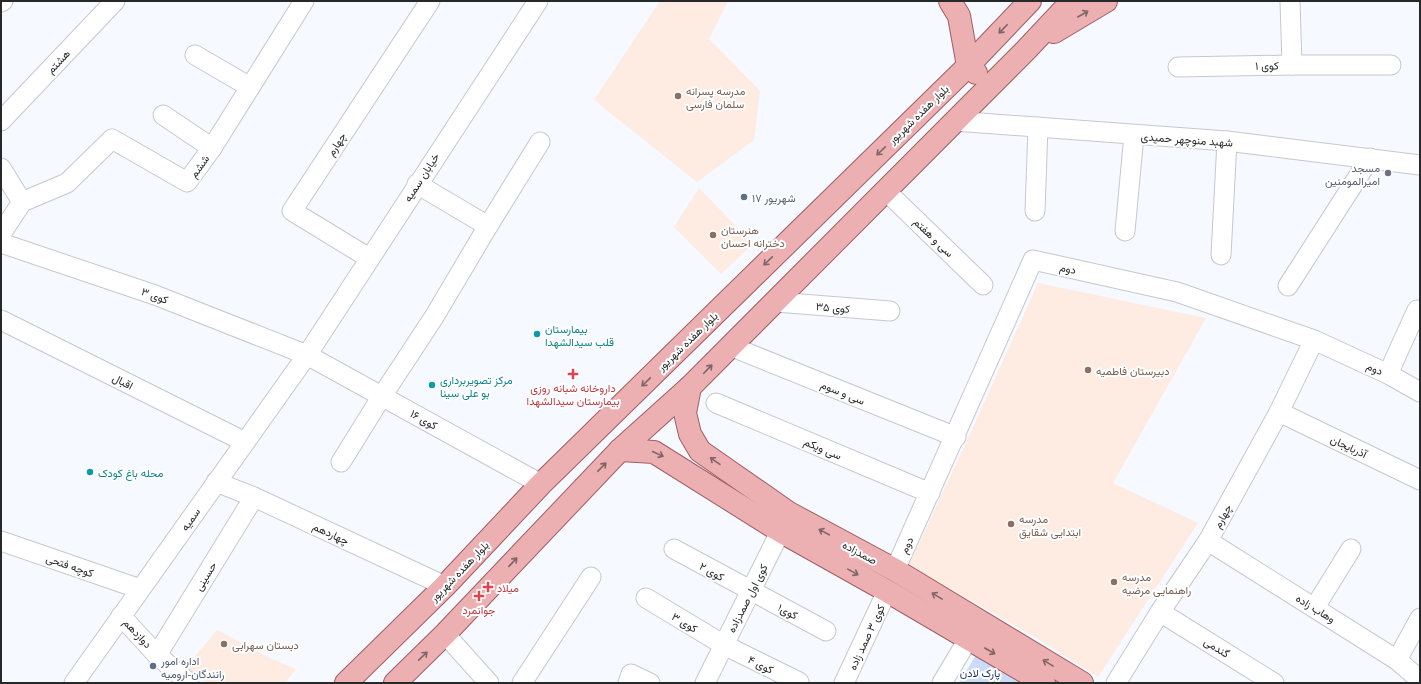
<svg xmlns="http://www.w3.org/2000/svg" width="1421" height="684" font-family="'Noto Sans',Vazirmatn,sans-serif">
<rect width="100%" height="100%" fill="#f6f9ff"/>
<!-- education -->
<g fill="#feebe1">
<polygon points="660,1 728,1 709,39 760,91 754,140 697,182 594,100"/>
<polygon points="699,188 753,244 721,274 674,227"/>
<polygon points="1038,283 1206,318 1113,483 1198,523 1098,677 1040,640 909,565 976,421"/>
<polygon points="217,630 272,659 296,669 285,683 207,683 186,667"/>
</g>
<!-- green -->
<polygon fill="#cadcfa" points="976,655 1019,683 959,683"/>
<g fill="none" stroke-linecap="round" stroke-linejoin="round">
<!-- minor casing -->
<g stroke="#c5c8cd" stroke-width="21">
<g id="minor">
<polyline points="1,2 3,1"/>
<polyline points="195,55 250,87"/>
<polyline points="1292,65 1391,65"/>
<polyline points="1178,67 1292,65 1290,1"/>
<polyline points="163,115 212,148"/>
<polyline points="1,121 115,1"/>
<polyline points="954,121 1227,141 1420,165"/>
<polyline points="1,168 22,202"/>
<polyline points="885,190 983,285"/>
<polyline points="22,202 67,183 112,139 187,182 212,148 304,1"/>
<polyline points="1035,211 1038,127"/>
<polyline points="488,226 540,142"/>
<polyline points="1125,231 1134,135"/>
<polyline points="1,234 22,202"/>
<polyline points="1,243 155,295 307,355 541,484"/>
<polyline points="1221,255 1227,141"/>
<polyline points="369,258 292,211 430,1"/>
<polyline points="1288,286 1370,158"/>
<polyline points="776,302 890,311"/>
<polyline points="1,320 245,442"/>
<polyline points="730,346 956,437"/>
<polyline points="1388,374 1417,310"/>
<polyline points="716,403 930,493"/>
<polyline points="1279,412 1420,480"/>
<polyline points="341,462 382,396 434,317 488,226 417,184"/>
<polyline points="216,482 254,497 445,586"/>
<polyline points="1,541 140,589"/>
<polyline points="1208,541 1397,660 1420,680"/>
<polyline points="674,549 826,631"/>
<polyline points="895,570 1033,260 1177,292 1314,340 1388,374 1420,392"/>
<polyline points="646,598 724,645 799,682"/>
<polyline points="1315,607 1351,549"/>
<polyline points="1160,612 1274,683"/>
<polyline points="121,616 157,655 189,683"/>
<polyline points="445,634 489,683"/>
<polyline points="157,655 254,497"/>
<polyline points="1397,660 1420,618"/>
<polyline points="74,683 307,355 538,1"/>
<polyline points="522,683 591,577"/>
<polyline points="628,683 631,674 650,683"/>
<polyline points="705,683 787,518"/>
<polyline points="844,683 887,591"/>
<polyline points="942,683 976,626"/>
<polyline points="1116,683 1160,612 1208,541 1279,412 1314,340"/>
</g>
</g>
<!-- major casing -->
<g stroke="#a05e61" stroke-width="24">
<g id="major">
<polyline points="950,1 959,16 968,66 976,73"/>
<polyline points="1054,32 1106,1"/>
<polyline points="690,387 685,413 690,434 700,451 789,513 895,570 1082,683"/>
<polyline points="620,450 654,452 780,531 887,591 1044,683"/>
<polyline points="346,683 445,586 541,484 968,66 1030,1"/>
<polyline points="395,683 445,634 620,450 690,387 1026,50 1072,1"/>
</g>
</g>
<!-- minor -->
<use href="#minor" stroke="#fff" stroke-width="19"/>
<!-- major -->
<use href="#major" stroke="#edb0b2" stroke-width="22"/>
</g>
<!-- one-way arrows -->
<defs><path id="oneway-shaft" d="M-6 0H5M1.5-3L5.5 0L1.5 3" fill="none" stroke-width="1.6" stroke-linecap="round" stroke-linejoin="round"/></defs>
<g stroke="#806567">
<use href="#oneway-shaft" transform="translate(1083 14) rotate(-30)"/>
<use href="#oneway-shaft" transform="translate(1003 29) rotate(134)"/>
<use href="#oneway-shaft" transform="translate(881 151) rotate(136)"/>
<use href="#oneway-shaft" transform="translate(768 261) rotate(136)"/>
<use href="#oneway-shaft" transform="translate(708 369) rotate(-46)"/>
<use href="#oneway-shaft" transform="translate(646 382) rotate(136)"/>
<use href="#oneway-shaft" transform="translate(658 454) rotate(25)"/>
<use href="#oneway-shaft" transform="translate(715 461) rotate(-145)"/>
<use href="#oneway-shaft" transform="translate(602 467) rotate(-46)"/>
<use href="#oneway-shaft" transform="translate(824 532) rotate(-152)"/>
<use href="#oneway-shaft" transform="translate(513 562) rotate(-47)"/>
<use href="#oneway-shaft" transform="translate(853 572) rotate(29)"/>
<use href="#oneway-shaft" transform="translate(937 596) rotate(-149)"/>
<use href="#oneway-shaft" transform="translate(990 651) rotate(30)"/>
<use href="#oneway-shaft" transform="translate(423 656) rotate(-44)"/>
<use href="#oneway-shaft" transform="translate(1048 663) rotate(-149)"/>
</g>
<!-- markers -->
<g fill="#8d6e63" stroke="#fff" stroke-width="1.5">
<circle cx="678" cy="96" r="4"/>
<circle cx="713" cy="235" r="4"/>
<circle cx="1088" cy="370" r="4"/>
<circle cx="1011" cy="524" r="4"/>
<circle cx="1114" cy="582" r="4"/>
<circle cx="224" cy="644" r="4"/>
</g>
<circle fill="#6b7280" stroke="#fff" stroke-width="1.5" cx="1388" cy="173" r="4"/>
<g fill="#5c6f8a" stroke="#fff" stroke-width="1.5">
<circle cx="744" cy="197" r="4"/>
<circle cx="153" cy="666" r="4"/>
</g>
<g fill="#0f9aa8" stroke="#fff" stroke-width="1.5">
<circle cx="537" cy="334" r="4"/>
<circle cx="432" cy="385" r="4"/>
<circle cx="90" cy="472" r="4"/>
</g>
<g fill="#e0444e" stroke="#fff" stroke-width="1.5">
<path d="M571 368h4v4h4v4h-4v4h-4v-4h-4v-4h4z"/>
<path d="M486 581h4v4h4v4h-4v4h-4v-4h-4v-4h4z"/>
<path d="M477 590h4v4h4v4h-4v4h-4v-4h-4v-4h4z"/>
</g>
<g text-anchor="middle" dominant-baseline="central" stroke-width="4" stroke-linejoin="round" paint-order="stroke">
<!-- street labels -->
<g font-size="11" fill="#27282a" stroke="#fff">
<text transform="translate(58 61) rotate(-46)">هشتم</text>
<text transform="translate(1267 65) rotate(-1)">کوی ۱</text>
<text transform="translate(918 114) rotate(-44)">بلوار هفده شهریور</text>
<text transform="translate(1187 139) rotate(4)">شهبد منوچهر حمیدی</text>
<text transform="translate(336 144) rotate(-57)">چهارم</text>
<text transform="translate(199 166) rotate(-54)">ششم</text>
<text transform="translate(421 177) rotate(-57)">خیابان سمیه</text>
<text transform="translate(934 237) rotate(44)">سی و هفتم</text>
<text transform="translate(1068 268) rotate(12)">دوم</text>
<text transform="translate(155 295) rotate(20)">کوی ۳</text>
<text transform="translate(833 307) rotate(5)">کوی ۳۵</text>
<text transform="translate(687 341) rotate(-44)">بلوار هفده شهریور</text>
<text transform="translate(1375 368) rotate(24)">دوم</text>
<text transform="translate(123 381) rotate(27)">اقبال</text>
<text transform="translate(843 392) rotate(22)">سی و سوم</text>
<text transform="translate(424 419) rotate(29)">کوی ۱۶</text>
<text transform="translate(1349 446) rotate(25)">آذربایجان</text>
<text transform="translate(823 448) rotate(23)">سی ویکم</text>
<text transform="translate(1222 516) rotate(-61)">چهارم</text>
<text transform="translate(190 519) rotate(-55)">سمیه</text>
<text transform="translate(331 533) rotate(25)">چهاردهم</text>
<text transform="translate(906 545) rotate(-65)">دوم</text>
<text transform="translate(860 552) rotate(28)">صمدزاده</text>
<text transform="translate(70 565) rotate(19)">کوچه فتحی</text>
<text transform="translate(459 571) rotate(-46)">بلوار هفده شهریور</text>
<text transform="translate(712 571) rotate(29)">کوی ۲</text>
<text transform="translate(205 576) rotate(-59)">حسینی</text>
<text transform="translate(747 598) rotate(-63)">کوی اول صمدزاده</text>
<text transform="translate(1316 608) rotate(32)">وهاب زاده</text>
<text transform="translate(788 611) rotate(27)">کوی۱</text>
<text transform="translate(685 622) rotate(31)">کوی ۳</text>
<text transform="translate(138 633) rotate(47)">دوازدهم</text>
<text transform="translate(866 637) rotate(-65)">کوی ۳ صمد زاده</text>
<text transform="translate(1217 647) rotate(32)">گندمی</text>
<text transform="translate(761 664) rotate(27)">کوی ۴</text>
</g>
<!-- education labels -->
<g font-size="11" fill="#785e54" stroke="#fff" text-anchor="start">
<text x="686" y="90">مدرسه پسرانه<tspan x="686" dy="13">سلمان فارسی</tspan></text>
<text x="721" y="229">هنرستان<tspan x="721" dy="13">دخترانه احسان</tspan></text>
<text x="1096" y="370">دبیرستان فاطمیه</text>
<text x="1019" y="518">مدرسه<tspan x="1019" dy="13">ابتدایی شقایق</tspan></text>
<text x="1122" y="576">مدرسه<tspan x="1122" dy="13">راهنمایی مرضیه</tspan></text>
<text x="232" y="644">دبستان سهرابی</text>
</g>
<!-- worship labels -->
<g font-size="11" fill="#5b616d" stroke="#fff" text-anchor="end">
<text x="1380" y="167">مسجد<tspan x="1380" dy="13">امیرالمومنین</tspan></text>
</g>
<!-- service labels -->
<g font-size="11" fill="#4e5e75" stroke="#fff" text-anchor="start">
<text x="752" y="197">۱۷ شهریور</text>
<text x="161" y="660">اداره امور<tspan x="161" dy="13">رانندگان-ارومیه</tspan></text>
</g>
<!-- culture labels -->
<g font-size="11" fill="#0d838f" stroke="#fff" text-anchor="start">
<text x="545" y="328">بیمارستان<tspan x="545" dy="13">قلب سیدالشهدا</tspan></text>
<text x="440" y="379">مرکز تصویربرداری<tspan x="440" dy="13">بو علی سینا</tspan></text>
<text x="98" y="472">محله باغ کودک</text>
</g>
<!-- health labels -->
<g font-size="11" fill="#be3a42" stroke="#fff">
<text x="573" y="387">داروخانه شبانه روزی<tspan x="573" dy="13">بیمارستان سیدالشهدا</tspan></text>
<text x="497" y="587" text-anchor="start">میلاد</text>
<text x="479" y="609">جوانمرد</text>
</g>
<!-- park labels -->
<g font-size="11" fill="#203864" stroke="#fff">
<text x="980" y="672">پارک لادن</text>
</g>
</g>
<!-- border -->
<rect width="1421" height="684" fill="none" stroke="#27282a" stroke-width="4"/>
</svg>
